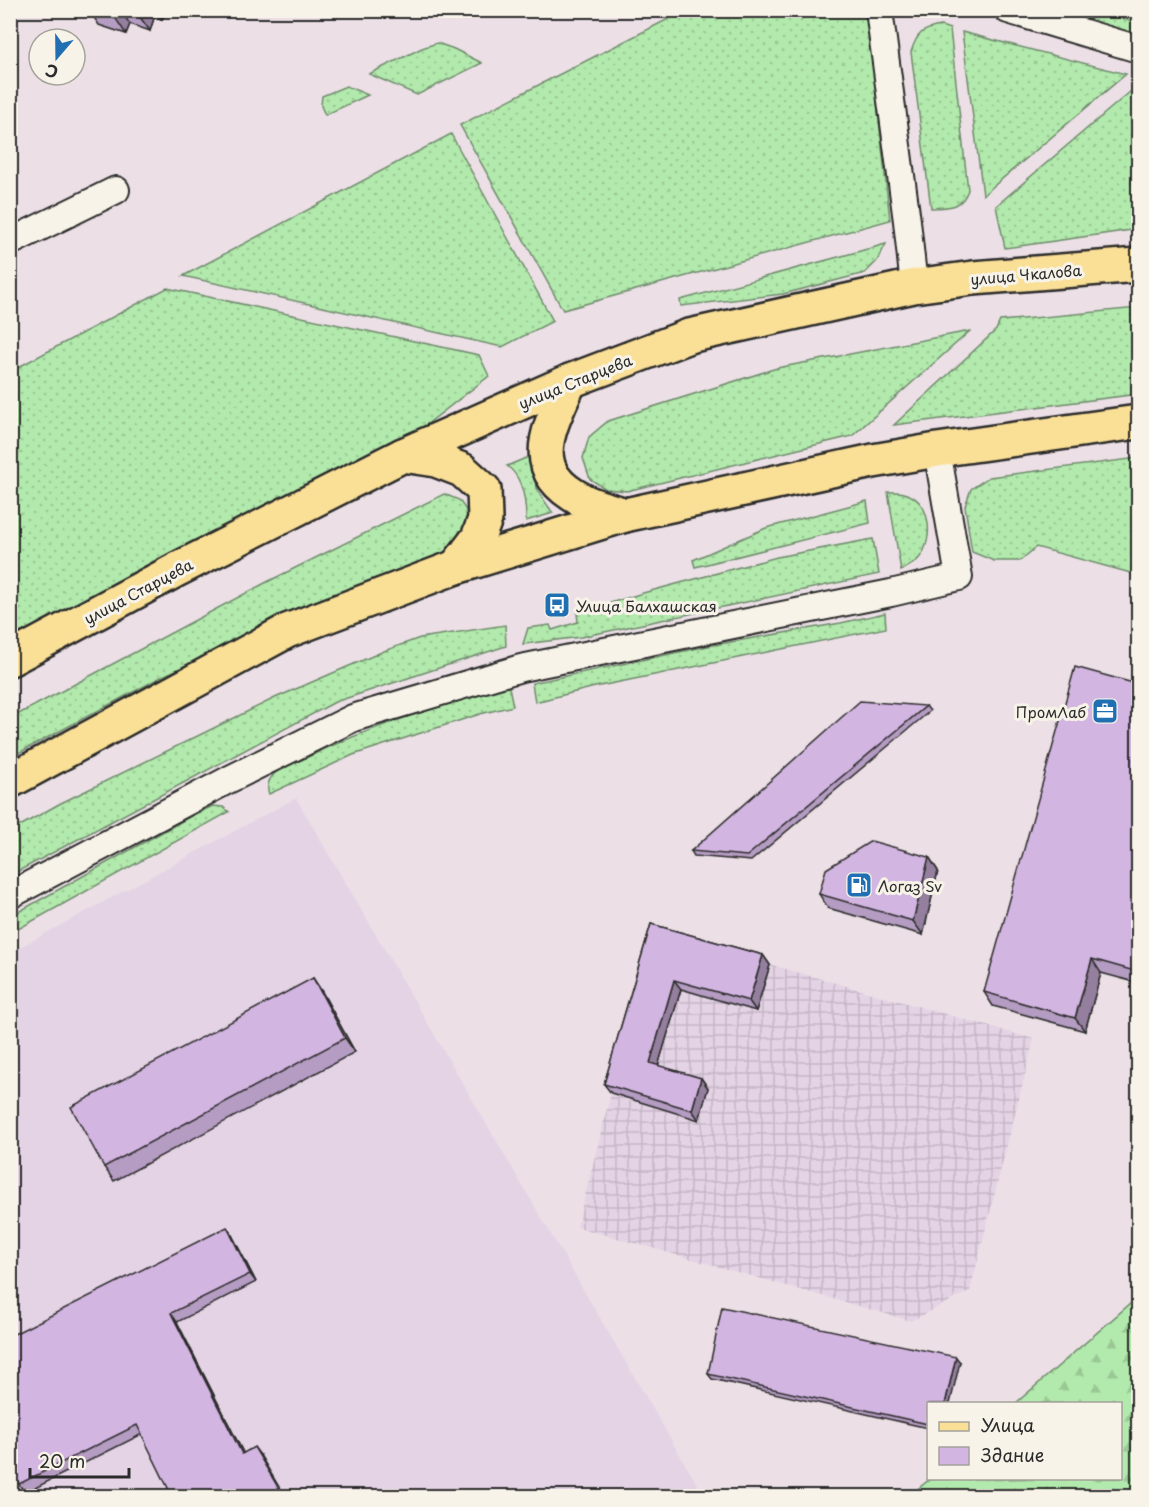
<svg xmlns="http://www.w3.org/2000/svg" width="1149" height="1507" font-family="'Playpen Sans',sans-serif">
<defs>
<pattern id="industrial-grid" width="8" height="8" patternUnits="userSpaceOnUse" patternTransform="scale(1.5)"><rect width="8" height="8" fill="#e4d3e5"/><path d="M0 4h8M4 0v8" fill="none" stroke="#c4b5c5"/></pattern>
<pattern id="grass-dots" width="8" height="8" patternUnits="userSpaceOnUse" patternTransform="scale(1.5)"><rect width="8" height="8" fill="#b2e9ac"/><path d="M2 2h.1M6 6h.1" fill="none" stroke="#99c894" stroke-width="1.8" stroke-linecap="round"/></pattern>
<pattern id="forest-firs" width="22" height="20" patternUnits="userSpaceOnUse" patternTransform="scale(1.5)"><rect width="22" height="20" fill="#b2e9ac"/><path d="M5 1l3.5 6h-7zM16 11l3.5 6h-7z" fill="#99c894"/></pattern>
</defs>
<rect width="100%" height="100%" fill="#ece0e6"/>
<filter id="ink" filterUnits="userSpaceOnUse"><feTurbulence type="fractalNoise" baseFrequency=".0167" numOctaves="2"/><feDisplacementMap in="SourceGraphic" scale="12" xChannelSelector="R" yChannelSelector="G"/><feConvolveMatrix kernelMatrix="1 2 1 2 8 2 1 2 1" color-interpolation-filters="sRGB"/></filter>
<g filter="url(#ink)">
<!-- built -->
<polygon fill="#e4d3e5" points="296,798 704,1496 11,1496 11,952"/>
<!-- industrial -->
<polygon fill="url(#industrial-grid)" points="658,933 1034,1039 970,1291 911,1321 577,1227 611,1093"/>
<!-- grass -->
<g fill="url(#grass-dots)" stroke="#6e8a6c" stroke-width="1.5">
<polygon points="684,11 867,11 890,220 563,310 460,125"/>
<polygon points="1035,11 1090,11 1138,22 1138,39"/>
<path d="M 941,26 L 950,29 L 968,190 C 961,209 949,207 931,208 L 911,52 C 917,33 922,29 941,26 Z"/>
<polygon points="962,32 1126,74 983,195"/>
<polygon points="437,43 454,49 482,63 417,95 369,74 422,48"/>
<polygon points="1138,85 1138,229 1005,248 996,206"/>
<polygon points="346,86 368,95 325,115 321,106 322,96"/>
<polygon points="451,134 553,321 502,347 183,276"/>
<polygon points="886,244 877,261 865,273 783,294 681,306 680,300"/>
<polygon points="167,288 479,355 489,376 409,438 11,641 11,371"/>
<polygon points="1138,308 1138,394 894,425 996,330 1000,321"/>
<polygon points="970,331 852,436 627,491 606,489 590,479 583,458 589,437 608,421 777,368"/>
<path d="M 533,455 C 531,481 537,492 553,513 L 526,521 C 526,503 523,477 507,466 Z"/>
<polygon points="1138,458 1138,575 1036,547 1020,561 994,561 972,552 965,506 971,489 989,477"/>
<path d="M 888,492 C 894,492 902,491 907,494 C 931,503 934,538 920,557 C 916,563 907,567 901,571 Z"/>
<polygon points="444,494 459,500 466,510 469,525 461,545 167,674 11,757 11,718 267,582"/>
<polygon points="867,501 870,523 695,567 693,560 766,528"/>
<polygon points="873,539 879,574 581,637 523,644 528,628 550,625 552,630 578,622 577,613 643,593 777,557"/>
<polygon points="885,613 886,628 595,687 535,702 532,683 708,646 841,623"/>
<polygon points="505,625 506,646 335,702 11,875 11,831 59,804 275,698 384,651 420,638"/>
<path d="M 509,687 L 513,706 L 480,714 L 427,731 L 353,755 L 269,794 C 266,787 269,778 275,773 C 281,768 300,761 308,757 C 372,725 441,706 509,687 Z"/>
<polygon points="213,806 223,807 229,812 11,933 11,916 193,815"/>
</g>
<!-- forest -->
<polygon fill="url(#forest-firs)" stroke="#6e8a6c" stroke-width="1.5" points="1138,1297 1138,1496 909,1496 930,1479 1120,1478 1120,1404 1016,1403"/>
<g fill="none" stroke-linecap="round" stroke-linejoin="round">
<!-- minor casing -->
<g stroke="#2b2b2b" stroke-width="30">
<g id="minor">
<polyline points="879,10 907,221 914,286"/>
<polyline points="1008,10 1138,49"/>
<polyline points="10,242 116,190"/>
<polyline points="10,895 230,779 353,718 521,668 891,593 959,577 937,450"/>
</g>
</g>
<!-- primary casing -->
<g stroke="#2b2b2b" stroke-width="38">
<g id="primary">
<path d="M 570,381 C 550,427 523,470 582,500 C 595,507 611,510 625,515"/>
<polyline points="403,455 436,460 462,470 484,490 485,519 478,538 456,567"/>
<polyline points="10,659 178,569 403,455 570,381 689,336 914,286 973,278 1138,265"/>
<polyline points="10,781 287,631 456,567 625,515 873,461 937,450 1138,422"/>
</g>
</g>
<!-- minor -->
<use href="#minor" stroke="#f7f3e8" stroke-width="26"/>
<!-- primary -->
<use href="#primary" stroke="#fadf96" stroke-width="33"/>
</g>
<!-- wall -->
<g fill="#b59cc2" stroke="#2b2b2b" stroke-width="1.5">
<polygon points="89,10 166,10 162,20 154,18 150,31 130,24 126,34 99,25"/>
<polygon points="1138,679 1138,983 1101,973 1085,1031 993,1006 984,992 1137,684"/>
<polygon points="926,706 930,711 751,861 694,856 691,851"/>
<polygon points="929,857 938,871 923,935 828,908 819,894"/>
<polygon points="651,924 763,955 770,965 756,1011 681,989 658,1066 701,1078 708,1088 699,1120 611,1093 604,1084"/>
<polygon points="313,978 322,992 355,1052 114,1181 104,1167"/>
<polygon points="232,1235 256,1282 177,1322 243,1453 260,1455 172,1496 142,1434 25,1493 19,1484"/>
<polygon points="960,1362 928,1404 928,1428 712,1379 708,1374"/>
</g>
<!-- shaded-wall -->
<g fill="#947f9e" stroke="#2b2b2b" stroke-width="1.5">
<polygon points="116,10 120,10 130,24 126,34 114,16"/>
<polygon points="138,10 149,10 154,18 150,31 137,13"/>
<polygon points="155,10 166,10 162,20"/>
<polygon points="929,857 938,871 923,935 913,921"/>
<polygon points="763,955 770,965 756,1011 749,1001"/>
<polygon points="1092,959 1101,973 1085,1031 1075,1018"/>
<polygon points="313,978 322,992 355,1052 345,1038"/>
<polygon points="674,980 681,989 656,1073 650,1063"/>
<polygon points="701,1078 708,1088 699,1120 692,1110"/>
<polygon points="227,1227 232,1235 256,1282 250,1274"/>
<polygon points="171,1313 177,1322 248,1462 242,1454"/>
<polygon points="956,1357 960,1362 950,1404 945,1404"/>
<polygon points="254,1447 260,1455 285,1497 284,1497"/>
</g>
<!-- building -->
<g fill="#d3b5e2" stroke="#2b2b2b" stroke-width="1.5">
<polygon points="97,10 116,10 114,16"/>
<polygon points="129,10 138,10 137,13"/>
<polygon points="1075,667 1137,684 1138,679 1138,972 1092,959 1075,1018 984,992"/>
<polygon points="860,701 926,706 747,856 691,851"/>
<polygon points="871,841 929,857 913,921 819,894 826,869"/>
<polygon points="651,924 763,955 749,1001 674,980 650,1063 701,1078 692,1110 604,1084"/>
<polygon points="313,978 345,1038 104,1167 71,1107"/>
<polygon points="227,1227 250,1274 171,1313 242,1454 254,1447 284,1497 171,1497 172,1496 137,1425 19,1484 10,1468 10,1336"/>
<polygon points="722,1307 956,1357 945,1404 928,1404 928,1424 708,1374"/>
</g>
</g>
<!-- icons -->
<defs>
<g id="bus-square" transform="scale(1.35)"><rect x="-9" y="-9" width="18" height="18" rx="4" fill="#1f6fb2" stroke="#f7f3e8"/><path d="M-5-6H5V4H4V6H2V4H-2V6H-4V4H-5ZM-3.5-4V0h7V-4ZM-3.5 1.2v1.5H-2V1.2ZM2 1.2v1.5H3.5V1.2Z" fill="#fff"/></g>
<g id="office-square" transform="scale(1.35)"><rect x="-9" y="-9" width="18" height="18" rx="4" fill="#1f6fb2" stroke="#f7f3e8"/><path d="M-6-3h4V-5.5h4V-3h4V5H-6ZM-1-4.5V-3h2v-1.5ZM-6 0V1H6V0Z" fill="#fff"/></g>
<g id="fuel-square" transform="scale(1.35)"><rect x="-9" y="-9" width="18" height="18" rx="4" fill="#1f6fb2" stroke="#f7f3e8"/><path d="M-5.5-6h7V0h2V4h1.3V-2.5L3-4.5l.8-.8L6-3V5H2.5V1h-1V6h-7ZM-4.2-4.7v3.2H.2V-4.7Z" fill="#fff"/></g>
</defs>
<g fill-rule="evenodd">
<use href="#bus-square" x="557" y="605"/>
<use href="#office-square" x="1105" y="711"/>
<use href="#fuel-square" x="859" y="885"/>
</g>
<g text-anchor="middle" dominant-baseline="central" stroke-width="6" stroke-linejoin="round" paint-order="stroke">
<!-- street labels -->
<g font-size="15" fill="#2b2b2b" stroke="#f7f3e8">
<text transform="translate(1026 274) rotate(-5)">улица Чкалова</text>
<text transform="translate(575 381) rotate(-22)">улица Старцева</text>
<text transform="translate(138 591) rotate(-28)">улица Старцева</text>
</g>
<!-- poi labels -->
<g font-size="15" fill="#2b2b2b" stroke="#f7f3e8" text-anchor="start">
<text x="576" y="605">Улица Балхашская</text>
<text x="1086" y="711" text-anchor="end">ПромЛаб</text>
<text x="878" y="885">Логаз Sv</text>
</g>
</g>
<!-- margin -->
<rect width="1149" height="1507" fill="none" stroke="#f7f3e8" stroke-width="36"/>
<rect x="18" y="18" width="1113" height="1471" fill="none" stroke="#2b2b2b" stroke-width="2" filter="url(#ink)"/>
<!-- legend -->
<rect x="927" y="1402" width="195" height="78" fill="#f7f3e8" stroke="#a5a39c" stroke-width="1.5"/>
<rect x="939" y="1422" width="30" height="9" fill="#fadf96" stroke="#a5a39c" stroke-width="1.5"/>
<text x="981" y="1432" font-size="18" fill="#2b2b2b">Улица</text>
<rect x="939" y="1447" width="30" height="18" fill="#d3b5e2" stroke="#a5a39c" stroke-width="1.5"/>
<text x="981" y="1462" font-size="18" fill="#2b2b2b">Здание</text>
<!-- north arrow -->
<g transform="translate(57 57) rotate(200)"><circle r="28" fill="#f7f3e8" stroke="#a5a39c" stroke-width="1.5"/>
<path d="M0-4.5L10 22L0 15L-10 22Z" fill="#1f6fb2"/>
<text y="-9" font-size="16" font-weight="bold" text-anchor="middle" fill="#2b2b2b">С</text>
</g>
<!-- scale -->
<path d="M30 1468v9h99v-9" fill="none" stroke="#2b2b2b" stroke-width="3"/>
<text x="39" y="1468" font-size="18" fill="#2b2b2b" stroke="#f7f3e8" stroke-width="4.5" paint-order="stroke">20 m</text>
</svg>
